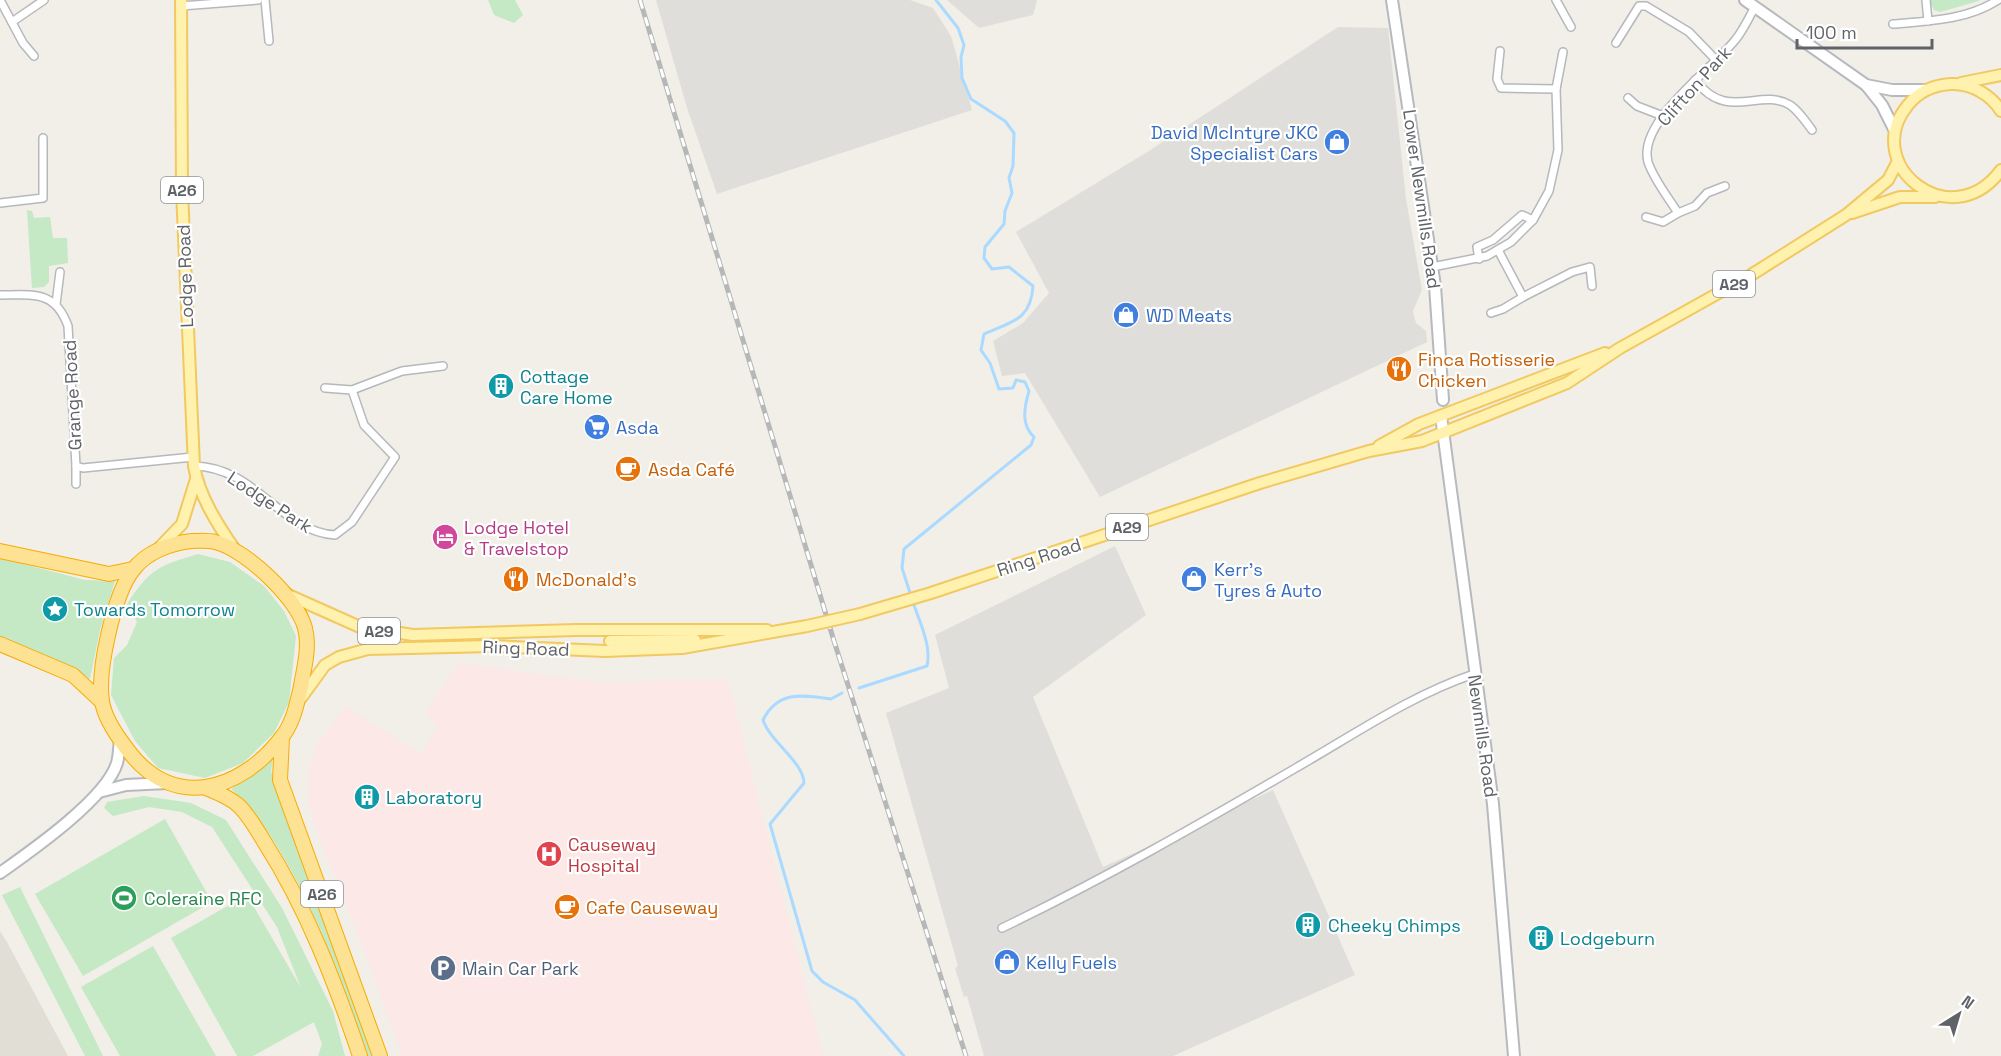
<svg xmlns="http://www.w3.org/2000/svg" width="2001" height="1056" font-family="'Space Grotesk',sans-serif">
<rect width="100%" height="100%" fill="#f1efe8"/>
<!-- industrial -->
<g fill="#e0deda">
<polygon points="656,0 910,0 933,8 951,36 972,110 717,194 687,108"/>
<polygon points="947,0 1037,0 1033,15 979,28"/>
<polygon points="1338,27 1388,28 1406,199 1422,290 1413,311 1416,323 1426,331 1427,342 1100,497 1025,373 1002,376 993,341 1023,323 1049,293 1016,232 1152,149"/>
<polygon points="1115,546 1146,615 1033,697 1103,867 1273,790 1355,975 1173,1056 984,1056 967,996 964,997 955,968 958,966 886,713 949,688 935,635"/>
</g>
<!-- education -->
<polygon fill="#e1ded6" points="0,931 8,944 68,1056 0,1056"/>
<!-- medical -->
<polygon fill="#fce8e6" points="458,663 596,682 728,679 823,1056 402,1056 358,934 319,838 309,802 308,776 315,747 346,706 420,754 438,727 426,711"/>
<!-- green -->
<g fill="#c5e8c5">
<polygon points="488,0 515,0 523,15 514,23 494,15"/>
<polygon points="1929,0 1979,0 1979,1 1940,12 1934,10"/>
<polygon points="27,210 32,211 34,218 50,217 53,238 67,238 68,263 49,266 49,282 44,287 32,288"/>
<path d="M 198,554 L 230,562 L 264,586 L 284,611 L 296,636 L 289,702 L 274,733 L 243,763 L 205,778 L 158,768 L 135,741 L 111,695 L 114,658 L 127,645 L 137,622 L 127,604 C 150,569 158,566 198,554 Z"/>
<polygon points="0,558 85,580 115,581 100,630 90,679 72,667 0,638"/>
<path d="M 273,758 L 271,771 L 275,784 L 374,1056 L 367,1056 C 345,981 290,839 231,789 Z"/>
<polygon points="144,796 191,803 226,820 282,908 333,1011 345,1056 318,1056 322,1044 314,1022 253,1056 237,1056 171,938 247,895 301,988 277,927 212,827 182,812 149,807 113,816 104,808 107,802"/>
<polygon points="165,819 212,902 83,976 35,894"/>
<polygon points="20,887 103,1056 85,1056 2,895"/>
<polygon points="153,946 216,1056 120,1056 81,987"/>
</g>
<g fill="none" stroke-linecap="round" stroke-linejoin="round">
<!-- stream -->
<g stroke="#aadaff" stroke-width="3">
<path d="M 911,596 L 902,568 L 904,549 L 1031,445 L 1034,437 C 1021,425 1024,408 1029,391 L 1025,382 L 1016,380 L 1013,388 L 999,389 L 990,363 L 981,350 L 984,334 C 1010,322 1031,321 1033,286 L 1009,267 L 992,269 L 984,258 L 985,247 L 1004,224 L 1005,211 L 1012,193 L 1009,178 L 1013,166 L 1014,133 L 1005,121 L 971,99 L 962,78 L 961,57 L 964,45 L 958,28 L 936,0"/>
<path d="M 859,688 L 927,666 C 932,646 919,621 913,602"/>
<path d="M 842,693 L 831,699 C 803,695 778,690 763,720 C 771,743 803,761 804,783 L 770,824 L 812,971 L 823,982 L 855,1000 L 904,1056"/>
</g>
<!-- street casing -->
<g stroke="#b5b8bc" stroke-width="10">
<g id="street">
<polyline points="0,0 23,43 34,56"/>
<polyline points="265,0 269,41"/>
<polyline points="1556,0 1571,27"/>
<polyline points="1926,0 1928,21"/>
<polyline points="181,6 258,0"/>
<polyline points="12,22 44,0"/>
<path d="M 1893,24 C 1929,21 1967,20 1998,0"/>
<polyline points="1616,43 1636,11 1639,6 1646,6 1689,32 1716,60"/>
<polyline points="1500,51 1497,79 1501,88 1556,89"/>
<path d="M 1695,80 C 1728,123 1759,87 1790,105 C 1799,111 1806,122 1812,130"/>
<polyline points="1628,98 1637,106 1663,116"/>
<path d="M 1725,186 L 1707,193 L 1695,206 L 1678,213 C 1668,197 1654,180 1648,162 C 1637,121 1714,68 1736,39 C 1744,29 1749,17 1755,7"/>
<polyline points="0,203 43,198 43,138"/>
<polyline points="1646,217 1663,222 1678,213"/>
<polyline points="1498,250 1523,297 1572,272 1590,267 1592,286"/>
<polyline points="1479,259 1477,247 1493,240 1522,215 1533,220"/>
<polyline points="1432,267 1487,256 1511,242 1533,220 1549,191 1558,150 1556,89 1563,52"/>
<path d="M 0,295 C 33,295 55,290 68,326 L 76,466 L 83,468 L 193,457"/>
<polyline points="56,304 60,272"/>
<polyline points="1491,313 1503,309 1523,297"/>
<polyline points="325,388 352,390 402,371 443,366"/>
<path d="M 194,466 C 256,467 281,532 335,535 L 352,522 L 395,457 L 364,425 L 352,390"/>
<polyline points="76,484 76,466"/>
<path d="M 1002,928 C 1102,880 1198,825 1294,769 C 1352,736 1411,695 1474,674"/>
</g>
</g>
<!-- secondary casing -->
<g stroke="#b6babf" stroke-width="14">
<g id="secondary">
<polyline points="1392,0 1435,286 1443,400"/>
<polyline points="1745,0 1866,85 1882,105 1895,131"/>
<polyline points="1866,85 1892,90 1925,90"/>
<polyline points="1441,416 1493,804 1514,1056"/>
<polyline points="99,792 126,785 167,783"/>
<path d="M 0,873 C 31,851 106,799 117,763 C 119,756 119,747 120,740"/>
</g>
</g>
<!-- primary casing -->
<g stroke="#f2c960" stroke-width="14">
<g id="primary">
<path d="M 181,0 L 182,191 L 194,466 C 199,496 218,525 235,550"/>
<polyline points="1961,83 2001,75"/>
<path d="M 2001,111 C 1991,95 1971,83 1951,84 C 1934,85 1919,91 1908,105 C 1859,164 1951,238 2001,170"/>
<polyline points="1852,213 1900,197 1935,197"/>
<polyline points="1379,446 1419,424 1605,353"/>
<polyline points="159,548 182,524 196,479"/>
<polyline points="286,594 360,627 413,635 576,630 767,630"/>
<polyline points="860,614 931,593 1260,483 1369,451 1422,441 1567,383 1620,348 1751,275 1846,215 1888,180 1898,161"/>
<polyline points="610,641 695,640"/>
<polyline points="301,698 325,665 339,657 368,649 492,646 605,651 682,648 807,626"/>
</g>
</g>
<!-- highway casing -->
<g stroke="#f9ab00" stroke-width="16">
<g id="highway">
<path d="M 192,541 C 200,541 208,540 215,542 C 245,549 297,598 305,628 C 310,647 304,668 301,686 C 297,704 293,723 282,737 C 240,792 172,811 127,749 C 117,736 104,717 102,701 C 97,671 114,594 133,570 C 146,552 171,543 192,541 Z"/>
<polyline points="0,551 109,574 133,569"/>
<polyline points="0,644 73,675 102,702"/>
<polyline points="282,737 280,780 380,1056"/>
<path d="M 206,788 C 218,793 229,797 238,805 C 249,815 257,830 265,843 C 307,909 335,982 360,1056"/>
</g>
</g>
<!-- street -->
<use href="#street" stroke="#fff" stroke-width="7"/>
<!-- secondary -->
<use href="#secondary" stroke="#fff" stroke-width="10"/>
<!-- primary -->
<use href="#primary" stroke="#fff2af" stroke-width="10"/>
<!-- highway -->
<use href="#highway" stroke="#fde293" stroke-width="14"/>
<!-- rail casing -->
<g stroke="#b6b7b8" stroke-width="5">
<polyline id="rail" points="640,0 834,641 966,1056"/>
</g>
<!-- rail -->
<use href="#rail" stroke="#fff" stroke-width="3" stroke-dasharray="9" stroke-linecap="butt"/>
<!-- primary-bridge casing -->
<g stroke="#f2c960" stroke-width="14" stroke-linecap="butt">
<polyline id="primary-bridge" points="807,626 860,614"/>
</g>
<!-- primary-bridge -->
<use href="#primary-bridge" stroke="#fff2af" stroke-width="10"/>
</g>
<!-- icons -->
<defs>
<g id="shop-disc" transform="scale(1.35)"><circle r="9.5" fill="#3f7fe0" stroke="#fff"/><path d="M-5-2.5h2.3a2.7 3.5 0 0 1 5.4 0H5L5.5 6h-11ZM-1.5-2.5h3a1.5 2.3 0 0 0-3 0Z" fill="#fff"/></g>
<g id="restaurant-disc" transform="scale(1.35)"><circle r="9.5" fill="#e8710a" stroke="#fff"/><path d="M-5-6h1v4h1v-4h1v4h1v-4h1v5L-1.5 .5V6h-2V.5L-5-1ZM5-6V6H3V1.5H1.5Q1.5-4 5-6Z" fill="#fff"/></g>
<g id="building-disc" transform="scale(1.35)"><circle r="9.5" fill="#0f9aa8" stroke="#fff"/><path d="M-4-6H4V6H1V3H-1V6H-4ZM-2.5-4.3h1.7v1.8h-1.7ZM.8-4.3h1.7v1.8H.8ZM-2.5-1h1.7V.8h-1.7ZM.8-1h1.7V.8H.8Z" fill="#fff"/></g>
<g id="supermarket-disc" transform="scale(1.35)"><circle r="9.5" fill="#3f7fe0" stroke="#fff"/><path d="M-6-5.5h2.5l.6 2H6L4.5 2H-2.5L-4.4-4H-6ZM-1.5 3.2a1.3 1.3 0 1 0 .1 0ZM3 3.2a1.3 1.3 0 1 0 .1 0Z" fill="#fff"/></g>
<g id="cafe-disc" transform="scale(1.35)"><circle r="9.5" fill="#e8710a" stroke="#fff"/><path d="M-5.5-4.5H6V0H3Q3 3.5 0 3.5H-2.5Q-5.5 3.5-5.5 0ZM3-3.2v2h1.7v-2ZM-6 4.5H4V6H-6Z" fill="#fff"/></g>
<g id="hotel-disc" transform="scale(1.35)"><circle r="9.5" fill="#d1479c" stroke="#fff"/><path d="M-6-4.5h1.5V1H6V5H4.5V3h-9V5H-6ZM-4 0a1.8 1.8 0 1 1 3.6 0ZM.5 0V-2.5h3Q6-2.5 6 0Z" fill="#fff"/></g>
<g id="sight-disc" transform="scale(1.35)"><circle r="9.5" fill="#0f9aa8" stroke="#fff"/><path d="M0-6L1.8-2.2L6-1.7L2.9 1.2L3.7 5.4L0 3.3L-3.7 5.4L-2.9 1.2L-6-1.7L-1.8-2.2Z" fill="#fff"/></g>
<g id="hospital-disc" transform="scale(1.35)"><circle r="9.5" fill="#e0444e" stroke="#fff"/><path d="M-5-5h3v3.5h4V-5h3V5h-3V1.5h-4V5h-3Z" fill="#fff"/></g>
<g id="stadium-disc" transform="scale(1.35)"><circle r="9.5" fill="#2e9e5b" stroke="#fff"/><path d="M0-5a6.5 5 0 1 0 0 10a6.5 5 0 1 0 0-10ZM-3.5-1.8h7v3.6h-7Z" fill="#fff"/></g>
<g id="parking-disc" transform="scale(1.35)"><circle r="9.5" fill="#5c6f8a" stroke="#fff"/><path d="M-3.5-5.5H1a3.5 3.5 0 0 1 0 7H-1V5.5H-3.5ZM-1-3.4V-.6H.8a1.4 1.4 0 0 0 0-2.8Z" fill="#fff"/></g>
</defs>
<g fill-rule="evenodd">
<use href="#shop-disc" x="1337" y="142"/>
<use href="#shop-disc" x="1126" y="315"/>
<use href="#restaurant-disc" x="1399" y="369"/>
<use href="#building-disc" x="501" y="386"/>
<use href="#supermarket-disc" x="597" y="427"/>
<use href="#cafe-disc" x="628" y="469"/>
<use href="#hotel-disc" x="445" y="537"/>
<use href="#restaurant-disc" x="516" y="579"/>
<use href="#shop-disc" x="1194" y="579"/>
<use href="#sight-disc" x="55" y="609"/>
<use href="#building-disc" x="367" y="797"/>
<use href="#hospital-disc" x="549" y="854"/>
<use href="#stadium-disc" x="124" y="898"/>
<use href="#cafe-disc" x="567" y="907"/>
<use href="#building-disc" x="1308" y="925"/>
<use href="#building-disc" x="1541" y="938"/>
<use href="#shop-disc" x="1007" y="962"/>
<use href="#parking-disc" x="443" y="968"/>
</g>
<g text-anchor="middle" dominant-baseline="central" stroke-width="4.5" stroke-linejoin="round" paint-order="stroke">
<!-- shield labels -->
<g fill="#fff" stroke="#8f9295" stroke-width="1.5">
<rect x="161" y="177" width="42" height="26" rx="4.5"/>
<rect x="1713" y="271" width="42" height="26" rx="4.5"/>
<rect x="1106" y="514" width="42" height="26" rx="4.5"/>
<rect x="358" y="618" width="42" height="26" rx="4.5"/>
<rect x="301" y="881" width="42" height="26" rx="4.5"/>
</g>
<g font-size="16" font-weight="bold" fill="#5f6368">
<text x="182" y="190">A26</text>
<text x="1734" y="284">A29</text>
<text x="1127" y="527">A29</text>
<text x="379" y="631">A29</text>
<text x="322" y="894">A26</text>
</g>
<!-- street labels -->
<g font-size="18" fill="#5f6368" stroke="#fff">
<text transform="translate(1694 86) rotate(-48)">Clifton Park</text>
<text transform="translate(1422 199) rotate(82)">Lower Newmills Road</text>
<text transform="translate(185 276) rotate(-92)">Lodge Road</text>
<text transform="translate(72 395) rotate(-93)">Grange Road</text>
<text transform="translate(270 502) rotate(33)">Lodge Park</text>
<text transform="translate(1039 557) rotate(-18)">Ring Road</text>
<text transform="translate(526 648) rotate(2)">Ring Road</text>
<text transform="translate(1483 736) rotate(82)">Newmills Road</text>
</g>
<!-- shop labels -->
<g font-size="18" fill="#366cbe" stroke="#fff" text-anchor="start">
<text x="1318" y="132" text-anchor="end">David McIntyre JKC<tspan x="1318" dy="21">Specialist Cars</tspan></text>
<text x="1146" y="315">WD Meats</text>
<text x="616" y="427">Asda</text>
<text x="1214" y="569">Kerr's<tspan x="1214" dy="21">Tyres &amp; Auto</tspan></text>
<text x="1026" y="962">Kelly Fuels</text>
</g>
<!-- food labels -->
<g font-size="18" fill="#c56008" stroke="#fff" text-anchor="start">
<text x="1418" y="359">Finca Rotisserie<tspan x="1418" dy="21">Chicken</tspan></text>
<text x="648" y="469">Asda Café</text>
<text x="536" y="579">McDonald's</text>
<text x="586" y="907">Cafe Causeway</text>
</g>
<!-- culture labels -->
<g font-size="18" fill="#0d838f" stroke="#fff" text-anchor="start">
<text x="520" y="376">Cottage<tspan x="520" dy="21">Care Home</tspan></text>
<text x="74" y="609">Towards Tomorrow</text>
<text x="386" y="797">Laboratory</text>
<text x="1328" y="925">Cheeky Chimps</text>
<text x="1560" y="938">Lodgeburn</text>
</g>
<!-- hotel labels -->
<g font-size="18" fill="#b23c85" stroke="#fff" text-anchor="start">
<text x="464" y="527">Lodge Hotel<tspan x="464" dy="21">&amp; Travelstop</tspan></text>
</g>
<!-- health labels -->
<g font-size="18" fill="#be3a42" stroke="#fff" text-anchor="start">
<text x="568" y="844">Causeway<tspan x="568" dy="21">Hospital</tspan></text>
</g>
<!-- leisure labels -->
<g font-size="18" fill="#27864d" stroke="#fff" text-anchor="start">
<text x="144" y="898">Coleraine RFC</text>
</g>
<!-- service labels -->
<g font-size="18" fill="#4e5e75" stroke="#fff" text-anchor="start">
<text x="462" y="968">Main Car Park</text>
</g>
</g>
<!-- north arrow -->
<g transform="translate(1959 1014) rotate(37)" stroke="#ffffff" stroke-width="4.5" paint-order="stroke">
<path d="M0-4.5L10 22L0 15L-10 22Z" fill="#5f6368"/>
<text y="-9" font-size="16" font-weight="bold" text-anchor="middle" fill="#5f6368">N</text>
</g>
<!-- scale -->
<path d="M1797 39v9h135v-9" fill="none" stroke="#5f6368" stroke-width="3"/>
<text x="1806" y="39" font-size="18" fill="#5f6368" stroke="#ffffff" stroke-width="4.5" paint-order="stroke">100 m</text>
</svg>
